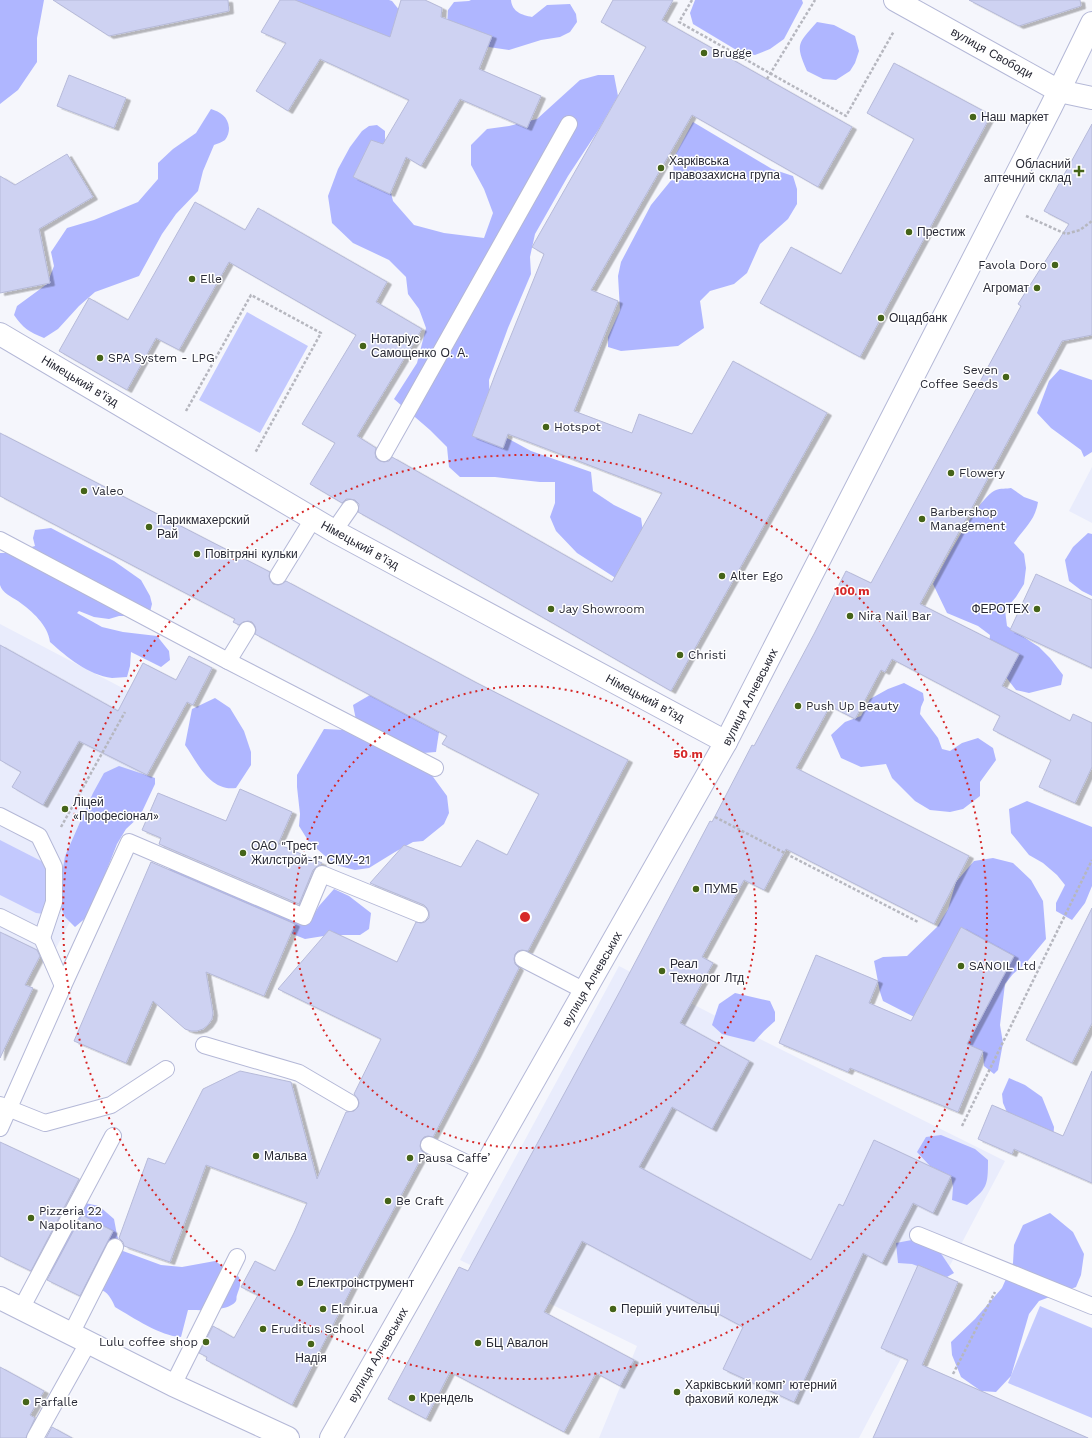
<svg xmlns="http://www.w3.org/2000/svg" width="1092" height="1438" font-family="'Work Sans',sans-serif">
<defs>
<filter id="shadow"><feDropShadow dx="4.5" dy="2.5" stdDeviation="0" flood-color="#0004"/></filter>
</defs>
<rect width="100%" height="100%" fill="#f5f6fc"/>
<!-- built -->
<g fill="#e9ecfc">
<polygon points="1092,467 1092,523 1069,511"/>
<polygon points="0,624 178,717 56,948 42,952 35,965 0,946"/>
<polygon points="619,966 766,1042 1005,1161 859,1438 599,1438 637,1346 460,1260"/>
</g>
<!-- green -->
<g fill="#c3c9fe">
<polygon points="247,312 308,346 260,433 199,400"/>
<polygon points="0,840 45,863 47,892 44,914 36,913 0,895"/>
<polygon points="1040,1306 1092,1328 1092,1418 1008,1383"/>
</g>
<!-- forest -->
<g fill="#afb6ff">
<polygon points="0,0 44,0 37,38 37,62 18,90 0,104"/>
<polygon points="294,0 389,0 392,1 404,16 389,48"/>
<path d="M 471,0 L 511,0 C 512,12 522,15 532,17 L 547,5 L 570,4 L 576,14 L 577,22 L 570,32 L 560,37 L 541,40 L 509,50 L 482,46 L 447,25 L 448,10 L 454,2 L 469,1 Z"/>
<polygon points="695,0 802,0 803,3 784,39 770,49 755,55 738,51 693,24 690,13"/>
<path d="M 817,22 L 834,25 L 855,36 L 859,51 L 855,63 L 850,71 L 836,80 L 823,79 L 807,71 C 795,43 798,44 817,22 Z"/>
<polygon points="598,75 614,75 618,96 599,129 568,176 535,234 530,257 531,274 508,328 489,380 490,414 494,431 531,451 591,472 593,491 614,505 641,518 650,582 635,595 614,577 577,553 556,531 550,517 555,503 555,482 540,482 495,477 460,477 449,467 447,447 430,430 394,399 417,363 426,328 419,309 408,294 406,277 389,260 353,243 332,223 328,196 338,169 350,147 362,131 369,126 377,125 385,131 385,158 388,181 393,201 414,225 444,233 484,238 493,213 484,189 471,165 471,145 487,129 509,126 537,119 580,80"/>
<path d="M 211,109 C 220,112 228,116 229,128 C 229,132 228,136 225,140 C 222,142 217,144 214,145 L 203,171 L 198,191 L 176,214 L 162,234 L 139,276 L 95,292 L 79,306 L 58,329 L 44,338 C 29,332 23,328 14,315 L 17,306 L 47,284 L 54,266 L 51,252 L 67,228 L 94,220 L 138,202 L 158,179 L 158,163 L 173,149 L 196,133 Z"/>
<polygon points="693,122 772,169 793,176 797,189 797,204 788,219 760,244 747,273 734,284 710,291 700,301 704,328 678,346 621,351 608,347 608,337 620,310 618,276 621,262 651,205 673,178 674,157"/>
<polygon points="1060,369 1092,380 1092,452 1084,457 1081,450 1051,428 1037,413 1049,381"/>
<path d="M 1011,488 L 1024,497 L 1038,502 C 1035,521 1024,528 1014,543 L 1024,554 L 1026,568 L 1024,584 L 1016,597 L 1005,610 L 1007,626 L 1039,647 L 1050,658 L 1063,675 L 1061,685 L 1029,693 L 1016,690 L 998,667 L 988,656 L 990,635 L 978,626 L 947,613 L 933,584 C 944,564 978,497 996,490 C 1000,488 1007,489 1011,488 Z"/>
<path d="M 51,528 L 114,561 L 141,580 L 150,596 L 152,604 L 150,612 L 125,616 L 119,616 L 109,619 L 94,617 L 79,611 L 77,613 L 102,627 L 123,632 L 157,636 L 169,651 L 170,660 L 161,667 L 131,652 L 130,666 L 127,677 C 122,677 117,678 112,678 C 88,675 67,657 50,642 C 48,625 32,611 18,601 C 12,597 2,593 0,585 C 0,578 0,560 0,553 L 11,553 L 35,546 L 33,538 L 35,530 Z"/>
<polygon points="1088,533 1092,534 1092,596 1082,591 1069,581 1065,560 1073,547"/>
<polygon points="904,683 923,693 924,700 921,707 920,714 938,738 942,749 950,751 962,743 978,738 993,748 996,760 980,782 980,796 963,809 950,812 930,810 915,801 892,778 886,764 861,767 841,758 831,735 845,722 861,716 870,699 888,689"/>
<polygon points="370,695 439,732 436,752 423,753 356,720 353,705"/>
<path d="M 215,698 L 230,708 L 244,731 L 251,752 L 251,765 L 236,788 C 210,792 197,762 185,745 L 192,709 Z"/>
<polygon points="324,729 345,730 428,770 447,796 449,813 444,824 423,841 413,842 395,852 369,868 355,870 336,865 324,855 309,842 299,826 300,814 297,787 297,775"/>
<polygon points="119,766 155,778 155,784 140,816 126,829 117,844 89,915 75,927 65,917 61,908 59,891 65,856 93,793 104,773"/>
<polygon points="1027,801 1092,827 1092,886 1085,903 1072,920 1056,911 1056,903 1065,885 1057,875 1043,863 1029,855 1011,833 1009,809"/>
<polygon points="993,858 1013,863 1031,880 1043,901 1046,939 1026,963 1013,974 1005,984 1000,1025 1003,1043 998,1070 994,1074 984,1066 983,1051 965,1043 883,1001 880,992 874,961 883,957 907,956 937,927 948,909 956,882 974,861"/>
<polygon points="172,867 311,919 319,906 334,889 349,896 371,913 369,929 360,935 330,935 305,939 183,890 166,873"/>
<polygon points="735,993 770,1001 775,1012 775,1021 764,1031 754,1042 722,1034 712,1025 719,1004"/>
<polygon points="1009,1078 1025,1085 1042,1097 1054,1127 1053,1144 1022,1147 1003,1103 1002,1094"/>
<path d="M 941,1135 L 975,1149 L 988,1160 C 988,1187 987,1188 967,1205 L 952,1200 L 953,1187 L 951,1176 L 930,1166 L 917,1152 L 926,1137 Z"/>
<path d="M 85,1203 L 99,1206 L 114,1219 L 117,1235 L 123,1251 L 161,1265 L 182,1267 L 215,1261 L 239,1277 C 241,1286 240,1286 237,1295 C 236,1297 237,1299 236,1301 C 229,1312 199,1310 188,1310 L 181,1337 C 160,1336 134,1318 115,1307 C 105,1281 93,1292 72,1286 C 62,1282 52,1274 42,1269 Z"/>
<polygon points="1050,1213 1073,1232 1084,1254 1081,1275 1076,1287 1039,1301 1029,1314 1011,1376 996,1392 981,1391 961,1377 952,1355 951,1342 975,1319 1002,1288 1013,1263 1014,1245 1023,1225"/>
<polygon points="917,1239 938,1249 954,1273 947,1277 912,1264 898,1263 896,1243"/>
</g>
<!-- building -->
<g fill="#ced2f2" stroke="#b6bad9" filter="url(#shadow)">
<polygon points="53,0 228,0 229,11 109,36"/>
<polygon points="280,0 295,0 390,37 401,0 425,0 442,8 441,17 492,36 479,69 541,96 527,128 460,99 421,166 406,157 390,194 353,177 371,140 383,144 409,100 320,59 288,111 256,91 286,43 261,32"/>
<polygon points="613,0 673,0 662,20 852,127 818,187 692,115 591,290 618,301 574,411 632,433 639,414 692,434 733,361 827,413 671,691 387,528 358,512 359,504 355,500 350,499 346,499 342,503 310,484 335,443 302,424 356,335 229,262 179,350 156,338 127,390 59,351 89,298 128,320 195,202 245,230 258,208 387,282 376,302 422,329 357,436 376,448 375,453 376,458 380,461 384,462 389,461 392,457 612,582 662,493 508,434 503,448 472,436 495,375 544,254 532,247 646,47 601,22"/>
<polygon points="969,0 1080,0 1081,6 1019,26"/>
<polygon points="894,63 991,115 860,357 760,303 791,247 841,274 914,139 867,113"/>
<polygon points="69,75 126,98 114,128 57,106"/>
<polygon points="1092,124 1092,335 1062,341 920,604 1019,654 1002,686 1070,721 1073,714 1092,723 1092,767 1075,803 1039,787 1051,760 993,730 1000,716 892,659 885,672 881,670 855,719 830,706 796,768 969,856 934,924 786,849 764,890 744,880 702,957 713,963 680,1023 749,1061 712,1129 672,1107 639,1167 811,1260 839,1204 843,1206 874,1140 951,1176 933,1213 913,1203 882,1263 863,1253 794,1402 723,1369 743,1327 582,1241 544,1312 634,1360 620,1386 596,1373 564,1432 450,1372 426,1419 388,1399 459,1267 468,1271 620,991 710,821 712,822 752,745 754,746 814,634 846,571 871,583 1021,306 1018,304 1069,224 1044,211"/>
<polygon points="67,154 93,197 39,229 50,283 0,293 0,176 15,185"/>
<polygon points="0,433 270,572 269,576 270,580 273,584 278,585 282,584 286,581 475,682 628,760 528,951 522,950 518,951 515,954 514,959 515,964 519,968 476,1055 433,1137 428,1136 424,1137 421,1141 420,1146 421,1150 424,1153 362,1268 292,1405 206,1360 207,1357 199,1353 213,1326 234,1338 258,1295 241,1287 255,1261 275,1271 294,1233 307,1203 206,1165 170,1262 124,1246 123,1242 119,1238 148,1158 165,1164 203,1089 240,1071 291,1082 317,1179 346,1112 354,1111 358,1107 359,1103 358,1099 354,1094 381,1039 278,989 329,930 397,962 416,922 421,923 425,922 429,918 429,912 427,908 424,905 370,883 404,845 461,867 477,840 507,855 539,794 442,744 447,736 255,634 256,630 255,626 252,622 248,621 243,622 239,625 233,622 235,619 0,496"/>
<polygon points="1036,574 1092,600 1092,668 1010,630"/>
<polygon points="0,645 118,711 143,663 176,680 189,656 212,668 193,705 187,702 147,775 79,741 43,805 12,787 21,772 0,760"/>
<polygon points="240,789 292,812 278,844 322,863 316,867 313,870 299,904 159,844 161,838 142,830 158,793 226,821"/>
<polygon points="151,862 295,924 264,996 206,972 213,1013 212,1019 208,1025 203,1029 197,1031 191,1031 185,1029 153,1001 126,1063 74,1041"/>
<polygon points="1092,908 1092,1023 1072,1063 1026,1040"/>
<polygon points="961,927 1014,956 967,1044 983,1051 958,1112 850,1068 848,1072 779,1043 816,955 878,981 869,1003 911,1021"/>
<polygon points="0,932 37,950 40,956 25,985 33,988 0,1058"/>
<polygon points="1092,1071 1092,1183 1014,1149 1012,1154 978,1139 992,1105 1063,1136"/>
<polygon points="0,1142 79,1179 31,1271 0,1256"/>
<polygon points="82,1215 113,1231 80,1296 47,1280"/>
<polygon points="918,1265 958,1282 922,1365 1088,1438 873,1438 908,1360 881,1348"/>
<polygon points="0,1367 44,1391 30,1415 35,1418 26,1438 0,1438"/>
<polygon points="52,1427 72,1438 46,1438"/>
</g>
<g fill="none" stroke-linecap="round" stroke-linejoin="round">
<!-- service casing -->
<g stroke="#b4b8d7" stroke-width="18">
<g id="service">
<polyline points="384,453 569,124"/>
<polyline points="334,531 350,508"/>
<polyline points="0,540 228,661"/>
<polyline points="278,576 313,519"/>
<polyline points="247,630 228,661 435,768"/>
<polyline points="0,816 39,836 54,867 54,902 42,938"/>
<polyline points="0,917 42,938 63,986"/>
<polyline points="523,959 585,991"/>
<polyline points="204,1045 299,1073 350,1103"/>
<polyline points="0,1105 45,1123 111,1105 166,1069"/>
<polyline points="0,1128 63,986 129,842 304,917 322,874 420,914"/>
<polyline points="429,1145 483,1171"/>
<polyline points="918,1235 1092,1306"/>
<polyline points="21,1309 113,1136"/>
<polyline points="71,1334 115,1247"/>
<polyline points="173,1385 237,1257"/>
<polyline points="35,1438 88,1343"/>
</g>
</g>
<!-- minor casing -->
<g stroke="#b4b8d7" stroke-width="24">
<polyline id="minor" points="0,334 334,531 726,742"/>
</g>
<!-- tertiary casing -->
<g stroke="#b4b8d7" stroke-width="24">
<g id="tertiary">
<polyline points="0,1298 173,1385 288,1438"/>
<polyline points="331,1438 726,742 1051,107 1092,23"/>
</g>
</g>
<!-- secondary casing -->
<g stroke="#b4b8d7" stroke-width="24">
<polyline id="secondary" points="895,0 1059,91 1092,98"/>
</g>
<!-- path -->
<g stroke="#b6b7bf" stroke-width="2.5" stroke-dasharray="3 2" stroke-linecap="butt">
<polyline points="692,0 679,22 846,116 894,31"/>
<polyline points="767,79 815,0"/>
<polyline points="1026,216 1066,234 1080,230 1092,221"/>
<polyline points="186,411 251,295 321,333 255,453"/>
<polyline points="715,817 918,922"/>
<polyline points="61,827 125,712"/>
<polyline points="962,1126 1092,860"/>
<polyline points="953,1374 995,1292"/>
</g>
<!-- service -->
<use href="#service" stroke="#fff" stroke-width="16"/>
<!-- minor -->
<use href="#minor" stroke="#fff" stroke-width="22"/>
<!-- tertiary -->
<use href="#tertiary" stroke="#fff" stroke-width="22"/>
<!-- secondary -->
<use href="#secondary" stroke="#fff" stroke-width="22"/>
</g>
<!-- distance rings -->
<g fill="none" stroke="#d62828" stroke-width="2" stroke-dasharray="2 4">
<circle cx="525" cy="917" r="231"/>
<circle cx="525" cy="917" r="462"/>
</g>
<!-- markers -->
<g fill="#456419" stroke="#fff" stroke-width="1.5">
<circle cx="704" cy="53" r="4"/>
<circle cx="973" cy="117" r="4"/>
<circle cx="661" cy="168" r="4"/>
<path d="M1077 165h4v4h4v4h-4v4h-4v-4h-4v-4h4z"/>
<circle cx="909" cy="232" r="4"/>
<circle cx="1055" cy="265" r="4"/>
<circle cx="192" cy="279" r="4"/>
<circle cx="1037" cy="288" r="4"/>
<circle cx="881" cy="318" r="4"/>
<circle cx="363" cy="346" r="4"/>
<circle cx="100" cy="358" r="4"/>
<circle cx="1006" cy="377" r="4"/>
<circle cx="546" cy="427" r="4"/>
<circle cx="951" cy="473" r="4"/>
<circle cx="84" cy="491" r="4"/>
<circle cx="922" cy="519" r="4"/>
<circle cx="149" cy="527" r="4"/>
<circle cx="197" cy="554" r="4"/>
<circle cx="722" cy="576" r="4"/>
<circle cx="551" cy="609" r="4"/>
<circle cx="1037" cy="609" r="4"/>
<circle cx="850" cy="616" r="4"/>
<circle cx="680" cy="655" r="4"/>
<circle cx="798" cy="706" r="4"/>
<circle cx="65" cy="809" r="4"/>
<circle cx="243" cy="853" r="4"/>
<circle cx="696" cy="889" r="4"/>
<circle cx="961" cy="966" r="4"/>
<circle cx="662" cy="971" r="4"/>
<circle cx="256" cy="1156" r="4"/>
<circle cx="410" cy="1158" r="4"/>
<circle cx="388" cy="1201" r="4"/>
<circle cx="31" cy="1218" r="4"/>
<circle cx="300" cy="1283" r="4"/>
<circle cx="323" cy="1309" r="4"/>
<circle cx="613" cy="1309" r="4"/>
<circle cx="263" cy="1329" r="4"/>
<circle cx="206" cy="1342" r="4"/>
<circle cx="478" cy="1343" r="4"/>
<circle cx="311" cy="1344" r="4"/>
<circle cx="677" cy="1392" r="4"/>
<circle cx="412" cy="1398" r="4"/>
<circle cx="26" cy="1402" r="4"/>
</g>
<g text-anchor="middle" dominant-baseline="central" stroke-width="3" stroke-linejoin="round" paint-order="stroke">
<!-- poi labels -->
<g font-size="12" fill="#272834" stroke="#fff" text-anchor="start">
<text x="712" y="53">Brugge</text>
<text x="981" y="117">Наш маркет</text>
<text x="669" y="161">Харківська<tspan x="669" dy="14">правозахисна група</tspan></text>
<text x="1071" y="164" text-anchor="end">Обласний<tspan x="1071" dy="14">аптечний склад</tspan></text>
<text x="917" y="232">Престиж</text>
<text x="1047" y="265" text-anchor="end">Favola Doro</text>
<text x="200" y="279">Elle</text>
<text x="1029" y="288" text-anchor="end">Агромат</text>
<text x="889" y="318">Ощадбанк</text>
<text x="371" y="339">Нотаріус<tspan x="371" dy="14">Самощенко О. А.</tspan></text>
<text x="108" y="358">SPA System - LPG</text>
<text x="998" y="370" text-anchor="end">Seven<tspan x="998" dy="14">Coffee Seeds</tspan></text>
<text x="554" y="427">Hotspot</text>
<text x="959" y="473">Flowery</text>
<text x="92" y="491">Valeo</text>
<text x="930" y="512">Barbershop<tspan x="930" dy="14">Management</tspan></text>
<text x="157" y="520">Парикмахерский<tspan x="157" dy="14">Рай</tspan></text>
<text x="205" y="554">Повітряні кульки</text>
<text x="730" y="576">Alter Ego</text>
<text x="559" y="609">Jay Showroom</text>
<text x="1029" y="609" text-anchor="end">ФЕРОТЕХ</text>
<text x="858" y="616">Nira Nail Bar</text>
<text x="688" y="655">Christi</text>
<text x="806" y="706">Push Up Beauty</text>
<text x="73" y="802">Ліцей<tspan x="73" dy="14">«Професіонал»</tspan></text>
<text x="251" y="846">ОАО "Трест<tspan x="251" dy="14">Жилстрой-1" СМУ-21</tspan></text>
<text x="704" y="889">ПУМБ</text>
<text x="670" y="964">Реал<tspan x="670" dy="14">Технолог Лтд</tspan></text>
<text x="969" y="966">SANOIL Ltd</text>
<text x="264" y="1156">Мальва</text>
<text x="418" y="1158">Pausa Caffe’</text>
<text x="396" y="1201">Be Craft</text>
<text x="39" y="1211">Pizzeria 22<tspan x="39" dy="14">Napolitano</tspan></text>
<text x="308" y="1283">Електроінструмент</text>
<text x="331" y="1309">Elmir.ua</text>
<text x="621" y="1309">Першій учительці</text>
<text x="271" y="1329">Eruditus School</text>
<text x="198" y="1342" text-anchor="end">Lulu coffee shop</text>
<text x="486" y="1343">БЦ Авалон</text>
<text x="311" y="1358" text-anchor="middle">Надія</text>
<text x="685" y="1385">Харківський компʼютерний<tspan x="685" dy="14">фаховий коледж</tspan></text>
<text x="420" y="1398">Крендель</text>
<text x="34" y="1402">Farfalle</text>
</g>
<!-- street labels -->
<g font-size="12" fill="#272834" stroke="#fff">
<text transform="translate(992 53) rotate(29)">вулиця Свободи</text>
<text transform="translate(80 381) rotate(31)">Німецький в’їзд</text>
<text transform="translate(360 545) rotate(29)">Німецький в’їзд</text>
<text transform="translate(750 697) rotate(-63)">вулиця Алчевських</text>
<text transform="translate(645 698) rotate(28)">Німецький в’їзд</text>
<text transform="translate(592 979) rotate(-60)">вулиця Алчевських</text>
<text transform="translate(378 1355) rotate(-60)">вулиця Алчевських</text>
</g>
</g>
<circle cx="525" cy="917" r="6" fill="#d62828" stroke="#fff" stroke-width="2"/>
<g font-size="12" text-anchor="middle" font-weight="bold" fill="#d62828" stroke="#fff" stroke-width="3" stroke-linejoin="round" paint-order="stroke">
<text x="852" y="595">100 m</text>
<text x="688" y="758">50 m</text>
</g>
</svg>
